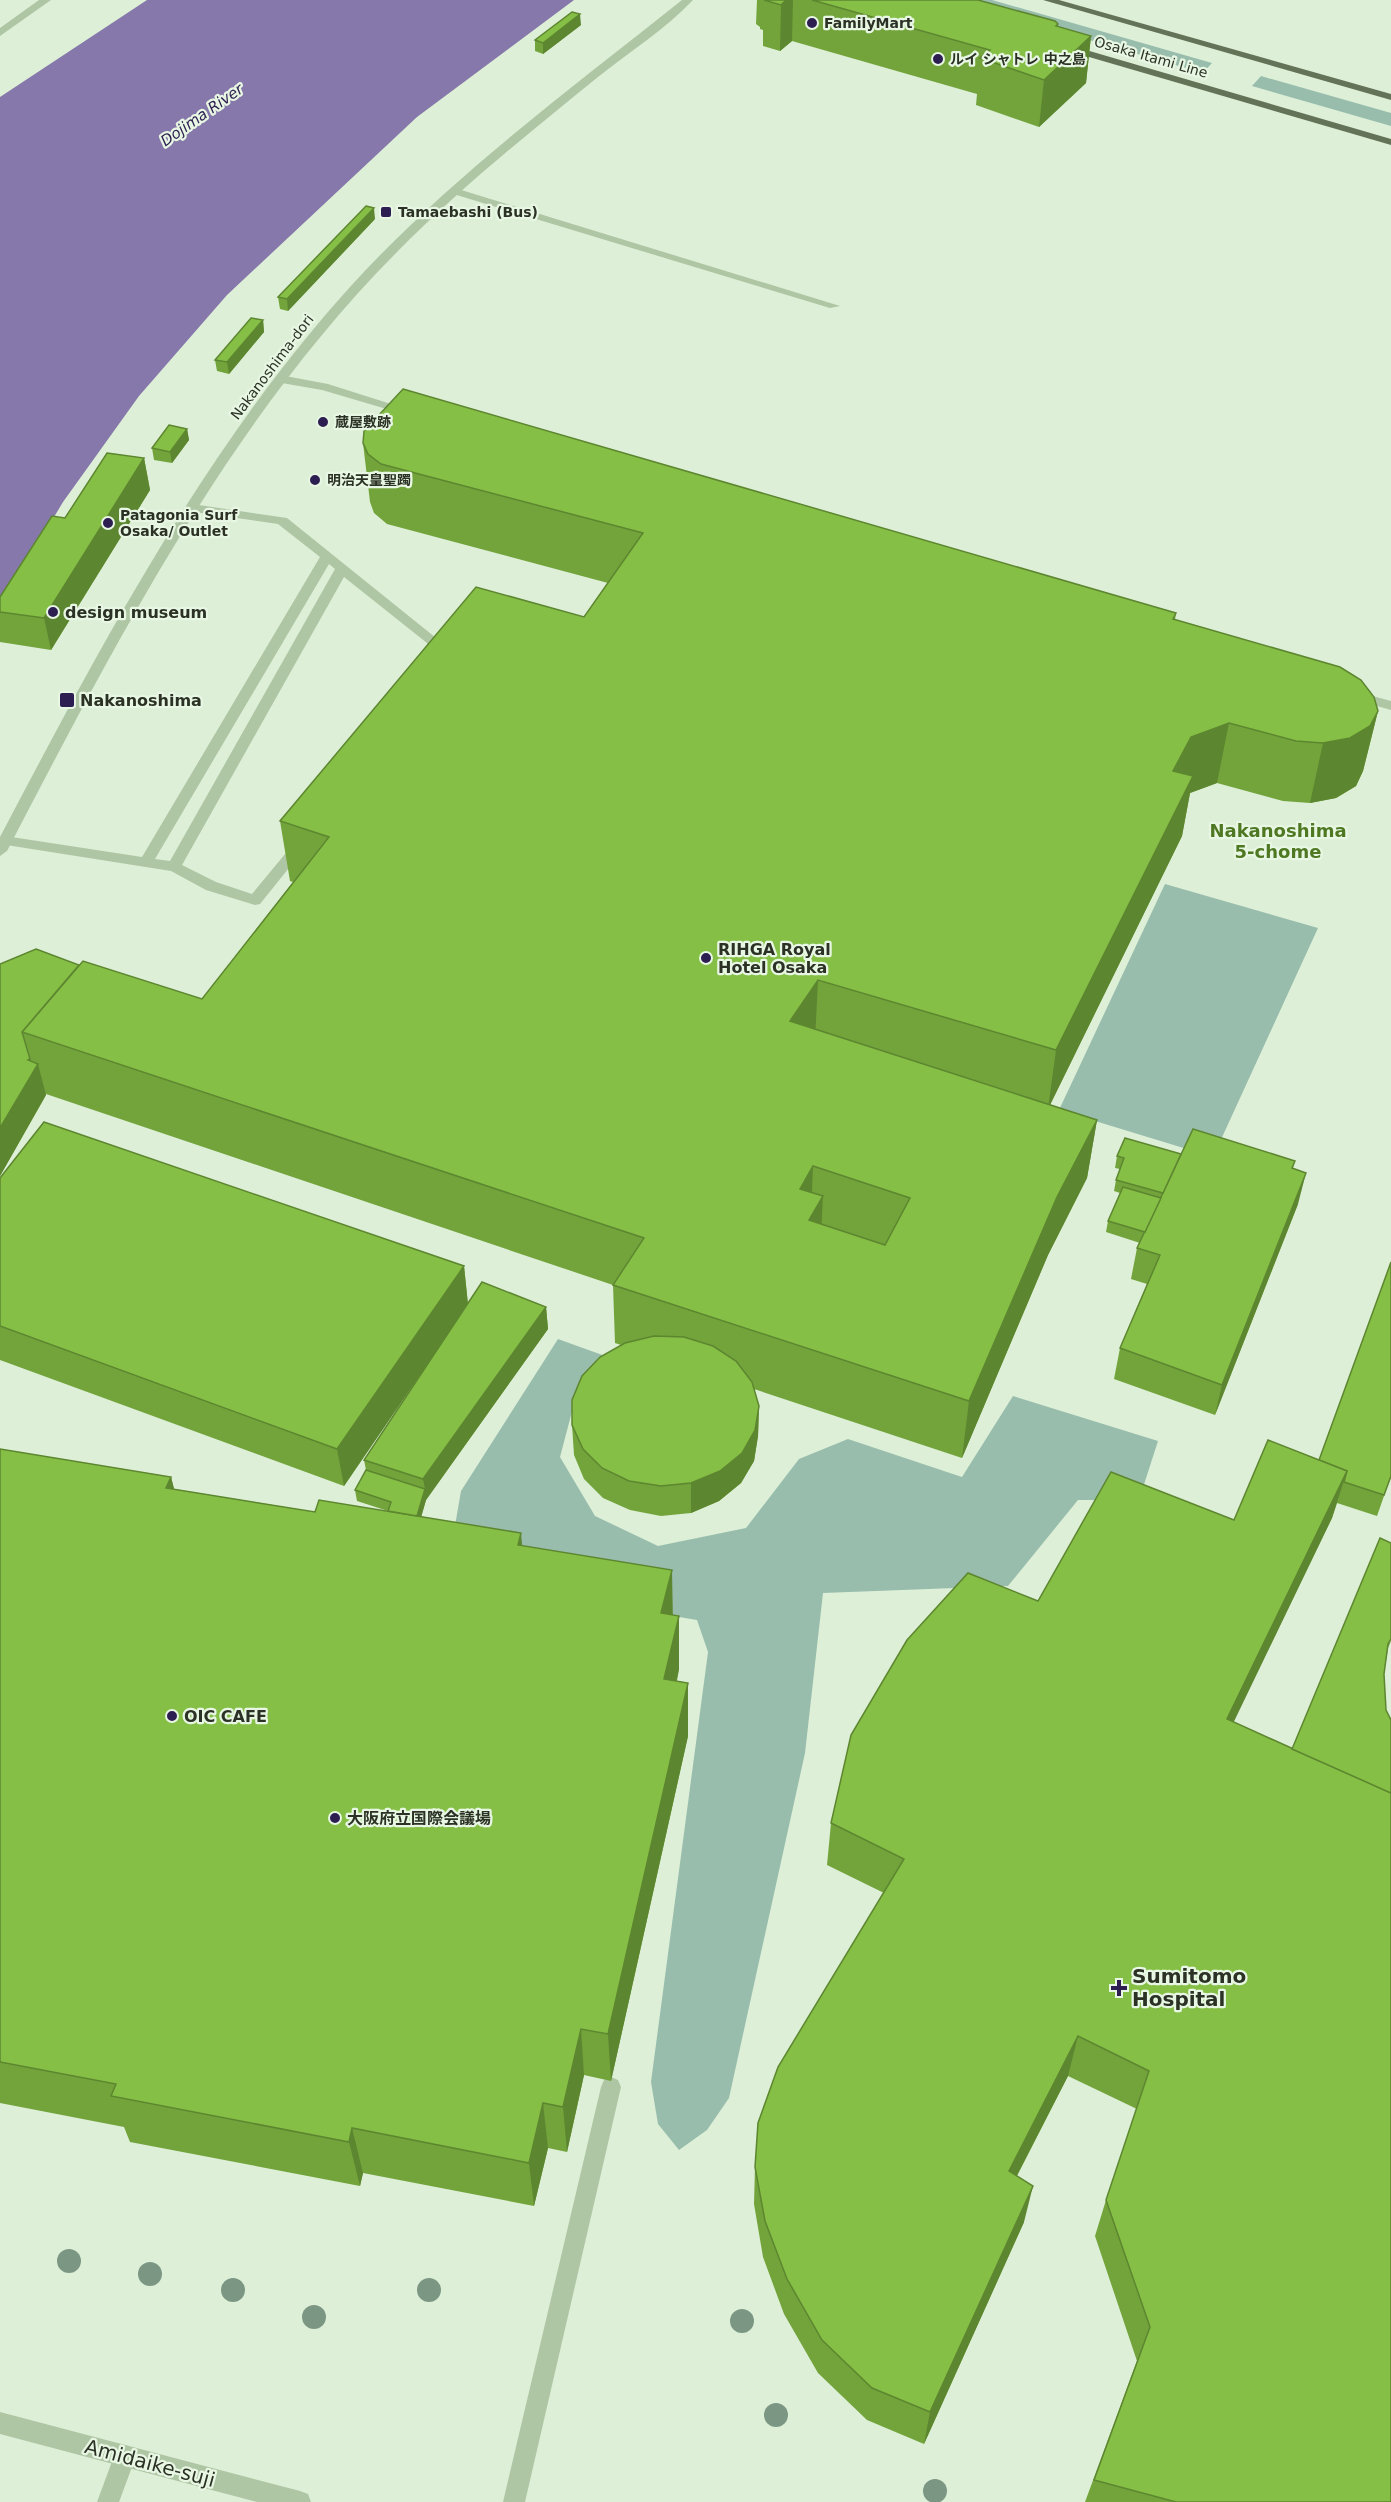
<svg xmlns="http://www.w3.org/2000/svg" width="1391" height="2502" font-family="'DejaVu Sans','Noto Sans JP',sans-serif">
<rect width="100%" height="100%" fill="#ddefd7"/>
<!-- green -->
<g fill="#99bdad">
<polygon points="951,0 992,0 1212,63 1203,73"/>
<polygon points="1261,76 1391,113 1391,126 1252,86"/>
<polygon points="1165,884 1318,928 1213,1157 1059,1110"/>
<polygon points="558,1339 619,1361 574,1404 560,1457 595,1516 658,1546 746,1528 799,1459 848,1439 962,1477 1013,1396 1158,1441 1139,1500 1078,1500 1008,1586 823,1593 805,1753 729,2098 707,2130 679,2150 658,2124 651,2082 708,1652 697,1620 446,1578 461,1491"/>
</g>
<!-- water -->
<polygon fill="#8678aa" points="147,0 574,0 417,117 227,295 139,396 63,502 0,607 0,97"/>
<g fill="none" stroke-linecap="round" stroke-linejoin="round">
<!-- service -->
<g fill="#afc6a4" fill-rule="evenodd">
<polygon points="450,189 458,189 840,306 830,308 450,193"/>
<polygon points="280,375 328,384 413,411 407,415 322,390 276,382 274,379"/>
<path d="M 192,504 L 287,518 L 441,642 L 438,665 L 428,665 L 427,643 L 344,577 L 182,865 L 216,882 L 252,894 L 295,842 L 305,842 L 307,845 L 305,848 L 260,904 L 255,905 L 206,890 L 171,871 L 0,844 L 0,838 L 5,836 L 142,857 L 320,557 L 278,524 L 187,511 L 186,508 ZM 329,564 L 335,569 L 170,861 L 155,859 Z"/>
<polygon points="1354,691 1391,701 1391,710 1349,698 1349,692"/>
<polygon points="611,2077 618,2080 621,2087 525,2502 503,2502 601,2087 604,2080"/>
<polygon points="125,2445 133,2448 136,2456 119,2502 97,2502 117,2448"/>
</g>
<!-- tertiary -->
<g fill="#afc6a4" fill-rule="evenodd">
<polygon points="39,0 51,0 0,36 0,28"/>
<path d="M 682,0 L 693,0 C 666,29 629,52 598,77 C 529,133 459,189 397,252 C 229,421 116,642 7,851 L 0,856 L 0,837 C 100,647 205,447 350,287 C 448,179 568,91 682,0 Z"/>
<polygon points="0,2412 300,2491 308,2494 311,2502 257,2502 0,2434"/>
</g>
<!-- primary -->
<g fill="#637357" fill-rule="evenodd">
<polygon points="1043,0 1059,0 1391,94 1391,100"/>
<polygon points="1069,45 1391,139 1391,145 1065,50 1064,48"/>
</g>
</g>
<!-- trees -->
<g fill="#7b9784">
<circle cx="69" cy="2261" r="12"/>
<circle cx="150" cy="2274" r="12"/>
<circle cx="233" cy="2290" r="12"/>
<circle cx="429" cy="2290" r="12"/>
<circle cx="314" cy="2317" r="12"/>
<circle cx="742" cy="2321" r="12"/>
<circle cx="776" cy="2415" r="12"/>
<circle cx="935" cy="2491" r="12"/>
</g>
<!-- wall -->
<g fill="#72a43b">
<polygon points="757,0 978,0 1058,24 1058,27 1091,36 1086,83 1039,127 976,105 977,94 792,41 780,51 763,46 763,30 760,29 760,27 756,24"/>
<polygon points="581,25 543,54 535,51 535,40"/>
<polygon points="375,219 288,311 280,309 278,297"/>
<polygon points="263,320 264,332 229,374 217,371 215,360"/>
<polygon points="187,429 189,440 172,463 154,460 152,448"/>
<polygon points="363,443 1176,613 1175,620 1378,711 1363,771 1356,786 1336,798 1310,803 1283,801 1217,783 1190,793 1182,836 1050,1105 1097,1120 1087,1178 1048,1255 962,1458 754,1389 759,1406 758,1436 754,1461 741,1483 719,1501 691,1513 661,1516 630,1510 603,1498 584,1479 574,1455 572,1425 621,1345 615,1343 613,1285 46,1094 46,1095 0,1176 0,964 79,965 202,999 293,882 290,881 280,821 584,617 608,583 387,524 374,513 370,502"/>
<polygon points="144,458 150,490 51,650 0,642 0,597"/>
<polygon points="1181,1154 1295,1161 1293,1168 1298,1204 1215,1415 1114,1379 1120,1348 1147,1284 1131,1279 1137,1248 1140,1243 1106,1232 1108,1221 1120,1193 1114,1191 1116,1180 1120,1169 1115,1168 1117,1156"/>
<polygon points="0,1178 464,1266 468,1304 546,1307 548,1329 426,1500 421,1517 522,1546 673,1615 679,1669 677,1681 688,1683 688,1736 611,2081 584,2075 567,2152 548,2148 534,2206 363,2173 360,2186 130,2142 124,2127 0,2103 0,1449 171,1477 174,1489 315,1512 388,1511 357,1501 355,1490 366,1470 364,1460 446,1336 344,1486 0,1360"/>
<polygon points="1319,1460 1391,1476 1377,1516 1337,1503 1332,1518 1233,1722 1292,1749 1391,1641 1388,1648 1384,1674 1391,2502 1085,2502 1137,2361 1095,2236 1106,2200 1137,2109 1068,2076 1017,2176 1024,2222 924,2444 867,2420 818,2373 784,2314 763,2257 754,2204 755,2167 884,1893 827,1865 831,1823 1038,1601 1234,1520"/>
</g>
<!-- shaded-wall -->
<g fill="#5d8630">
<polygon points="786,0 793,0 792,41 780,51 781,5"/>
<polygon points="580,14 581,25 543,54 543,43"/>
<polygon points="1091,36 1086,83 1039,127 1044,80"/>
<polygon points="374,208 375,219 288,311 287,299"/>
<polygon points="263,320 264,332 229,374 227,362"/>
<polygon points="187,429 189,440 172,463 170,452"/>
<polygon points="144,458 150,490 51,650 44,618"/>
<polygon points="1378,711 1363,771 1356,786 1336,798 1310,803 1323,743"/>
<polygon points="1229,723 1217,783 1190,793 1182,836 1048,1109 1056,1050 1173,771 1191,737"/>
<polygon points="818,980 815,1040 790,1021"/>
<polygon points="30,1059 33,1072 38,1064 46,1095 0,1176 0,1128"/>
<polygon points="1097,1120 1087,1178 1048,1255 962,1458 969,1401 1057,1197"/>
<polygon points="813,1166 811,1217 823,1196 820,1254 800,1189"/>
<polygon points="1306,1173 1298,1204 1215,1415 1222,1385"/>
<polygon points="464,1266 468,1305 344,1486 337,1449"/>
<polygon points="546,1307 548,1329 426,1500 407,1567 405,1557 425,1489 423,1479"/>
<polygon points="759,1406 758,1436 754,1461 741,1483 719,1501 691,1513 691,1483"/>
<polygon points="1347,1471 1332,1518 1214,1763 1227,1719"/>
<polygon points="171,1477 185,1532 166,1488"/>
<polygon points="521,1533 526,1588 518,1545"/>
<polygon points="672,1570 673,1624 661,1613"/>
<polygon points="679,1616 679,1669 665,1732 664,1679"/>
<polygon points="688,1683 688,1736 611,2081 608,2034"/>
<polygon points="581,2029 584,2075 567,2152 563,2107"/>
<polygon points="1078,2036 1068,2076 1000,2208 1009,2171"/>
<polygon points="543,2103 548,2148 534,2206 529,2163"/>
<polygon points="352,2128 363,2173 360,2186 349,2142"/>
<polygon points="1033,2186 1024,2222 924,2444 930,2412"/>
</g>
<!-- building -->
<g fill="#85bf45" stroke="#5d8630" stroke-width="1.5" fill-rule="evenodd">
<polygon points="764,0 786,0 781,5"/>
<polygon points="812,0 978,0 1055,21 1058,24 1056,26 1091,36 1044,80 980,58 990,50"/>
<polygon points="572,12 580,14 543,43 535,40"/>
<polygon points="366,206 374,208 287,299 278,297"/>
<polygon points="251,318 263,320 227,362 215,360"/>
<path d="M 403,389 L 1176,613 L 1173,619 L 1340,667 L 1361,680 L 1374,697 L 1378,711 L 1370,726 L 1350,738 L 1323,743 L 1296,741 L 1229,723 L 1191,737 L 1173,771 L 1193,776 L 1056,1050 L 818,980 L 790,1021 L 1097,1120 L 1057,1197 L 969,1401 L 613,1285 L 644,1238 L 22,1032 L 83,961 L 202,999 L 329,837 L 280,821 L 476,587 L 584,617 L 643,533 L 381,464 L 368,454 L 363,443 L 364,431 ZM 813,1166 L 910,1198 L 885,1245 L 809,1220 L 823,1196 L 800,1189 Z"/>
<polygon points="169,425 187,429 170,452 152,448"/>
<polygon points="107,453 144,458 44,618 0,612 0,597 52,516 65,518"/>
<polygon points="36,949 79,965 22,1032 30,1059 28,1060 38,1064 0,1128 0,964"/>
<polygon points="44,1122 464,1266 337,1449 0,1326 0,1178"/>
<polygon points="1193,1129 1295,1161 1292,1168 1306,1173 1222,1385 1120,1348 1160,1255 1137,1248"/>
<polygon points="1125,1138 1181,1154 1163,1193 1116,1180 1124,1158 1117,1156"/>
<polygon points="1123,1187 1161,1198 1145,1232 1108,1221"/>
<polygon points="1391,1262 1391,1476 1384,1495 1344,1482 1347,1471 1319,1460"/>
<polygon points="482,1282 546,1307 423,1479 364,1460"/>
<polygon points="654,1336 684,1337 713,1346 736,1361 752,1382 759,1406 755,1430 742,1453 720,1471 691,1483 661,1486 629,1481 602,1468 583,1449 572,1425 572,1400 582,1376 600,1357 625,1343"/>
<polygon points="1268,1440 1347,1471 1227,1719 1391,1793 1391,2502 1176,2502 1094,2480 1150,2327 1106,2200 1149,2071 1078,2036 1009,2171 1033,2186 930,2412 872,2388 822,2340 787,2279 765,2221 755,2167 758,2123 778,2067 904,1859 831,1823 851,1735 907,1640 968,1573 1038,1601 1111,1472 1234,1520"/>
<polygon points="0,1449 171,1477 166,1488 315,1512 319,1500 521,1533 518,1545 672,1570 661,1613 679,1616 664,1679 688,1683 608,2034 581,2029 563,2107 543,2103 529,2163 352,2128 349,2142 111,2096 116,2084 0,2062"/>
<polygon points="366,1470 425,1489 417,1516 388,1511 391,1502 355,1490"/>
<polygon points="1380,1538 1391,1543 1391,1639 1388,1644 1384,1674 1386,1710 1391,1720 1391,1793 1292,1749"/>
</g>
<!-- markers -->
<g fill="#2d1e51" stroke="#e8f7e3" stroke-width="2">
<circle cx="812" cy="23" r="6"/>
<circle cx="938" cy="59" r="6"/>
<rect x="380" y="206" width="12" height="12" rx="3"/>
<circle cx="323" cy="422" r="6"/>
<circle cx="315" cy="480" r="6"/>
<circle cx="108" cy="523" r="6"/>
<circle cx="53" cy="612" r="6"/>
<rect x="59" y="692" width="16" height="16" rx="3"/>
<circle cx="706" cy="958" r="6"/>
<circle cx="172" cy="1716" r="6"/>
<circle cx="335" cy="1818" r="6"/>
<path d="M1116 1979h6v6h6v6h-6v6h-6v-6h-6v-6h6z"/>
</g>
<g text-anchor="middle" dominant-baseline="central" stroke-width="4.5" stroke-linejoin="round" paint-order="stroke">
<!-- far-poi labels -->
<g font-size="14" font-weight="bold" fill="#2b3225" stroke="#e8f7e3" text-anchor="start">
<text x="824" y="23">FamilyMart</text>
<text x="950" y="59">ルイ シャトレ 中之島</text>
<text x="398" y="212">Tamaebashi (Bus)</text>
<text x="335" y="422">蔵屋敷跡</text>
<text x="327" y="480">明治天皇聖躅</text>
<text x="120" y="515">Patagonia Surf<tspan x="120" dy="16">Osaka/ Outlet</tspan></text>
</g>
<!-- far-street labels -->
<g font-size="14" fill="#2b3225" stroke="#e8f7e3">
<text transform="translate(1151 57) rotate(16)">Osaka Itami Line</text>
<text transform="translate(272 367) rotate(-53)">Nakanoshima-dori</text>
</g>
<!-- far-water labels -->
<g font-size="15" font-style="italic" fill="#2d1e51" stroke="#e8f7e3">
<text transform="translate(202 115) rotate(-35)">Dojima River</text>
</g>
<!-- poi labels -->
<g font-size="16" font-weight="bold" fill="#2b3225" stroke="#e8f7e3" text-anchor="start">
<text x="65" y="612">design museum</text>
<text x="80" y="700">Nakanoshima</text>
<text x="718" y="949">RIHGA Royal<tspan x="718" dy="18">Hotel Osaka</tspan></text>
<text x="184" y="1716">OIC CAFE</text>
<text x="347" y="1818">大阪府立国際会議場</text>
</g>
<!-- neighbourhood labels -->
<g font-size="18" font-weight="bold" fill="#4f7822" stroke="#e8f7e3">
<text x="1278" y="830">Nakanoshima<tspan x="1278" dy="21">5-chome</tspan></text>
</g>
<!-- near-poi labels -->
<g font-size="20" font-weight="bold" fill="#2b3225" stroke="#e8f7e3" text-anchor="start">
<text x="1132" y="1976">Sumitomo<tspan x="1132" dy="23">Hospital</tspan></text>
</g>
<!-- near-street labels -->
<g font-size="20" fill="#2b3225" stroke="#e8f7e3">
<text transform="translate(150 2463) rotate(15)">Amidaike-suji</text>
</g>
</g>
</svg>
